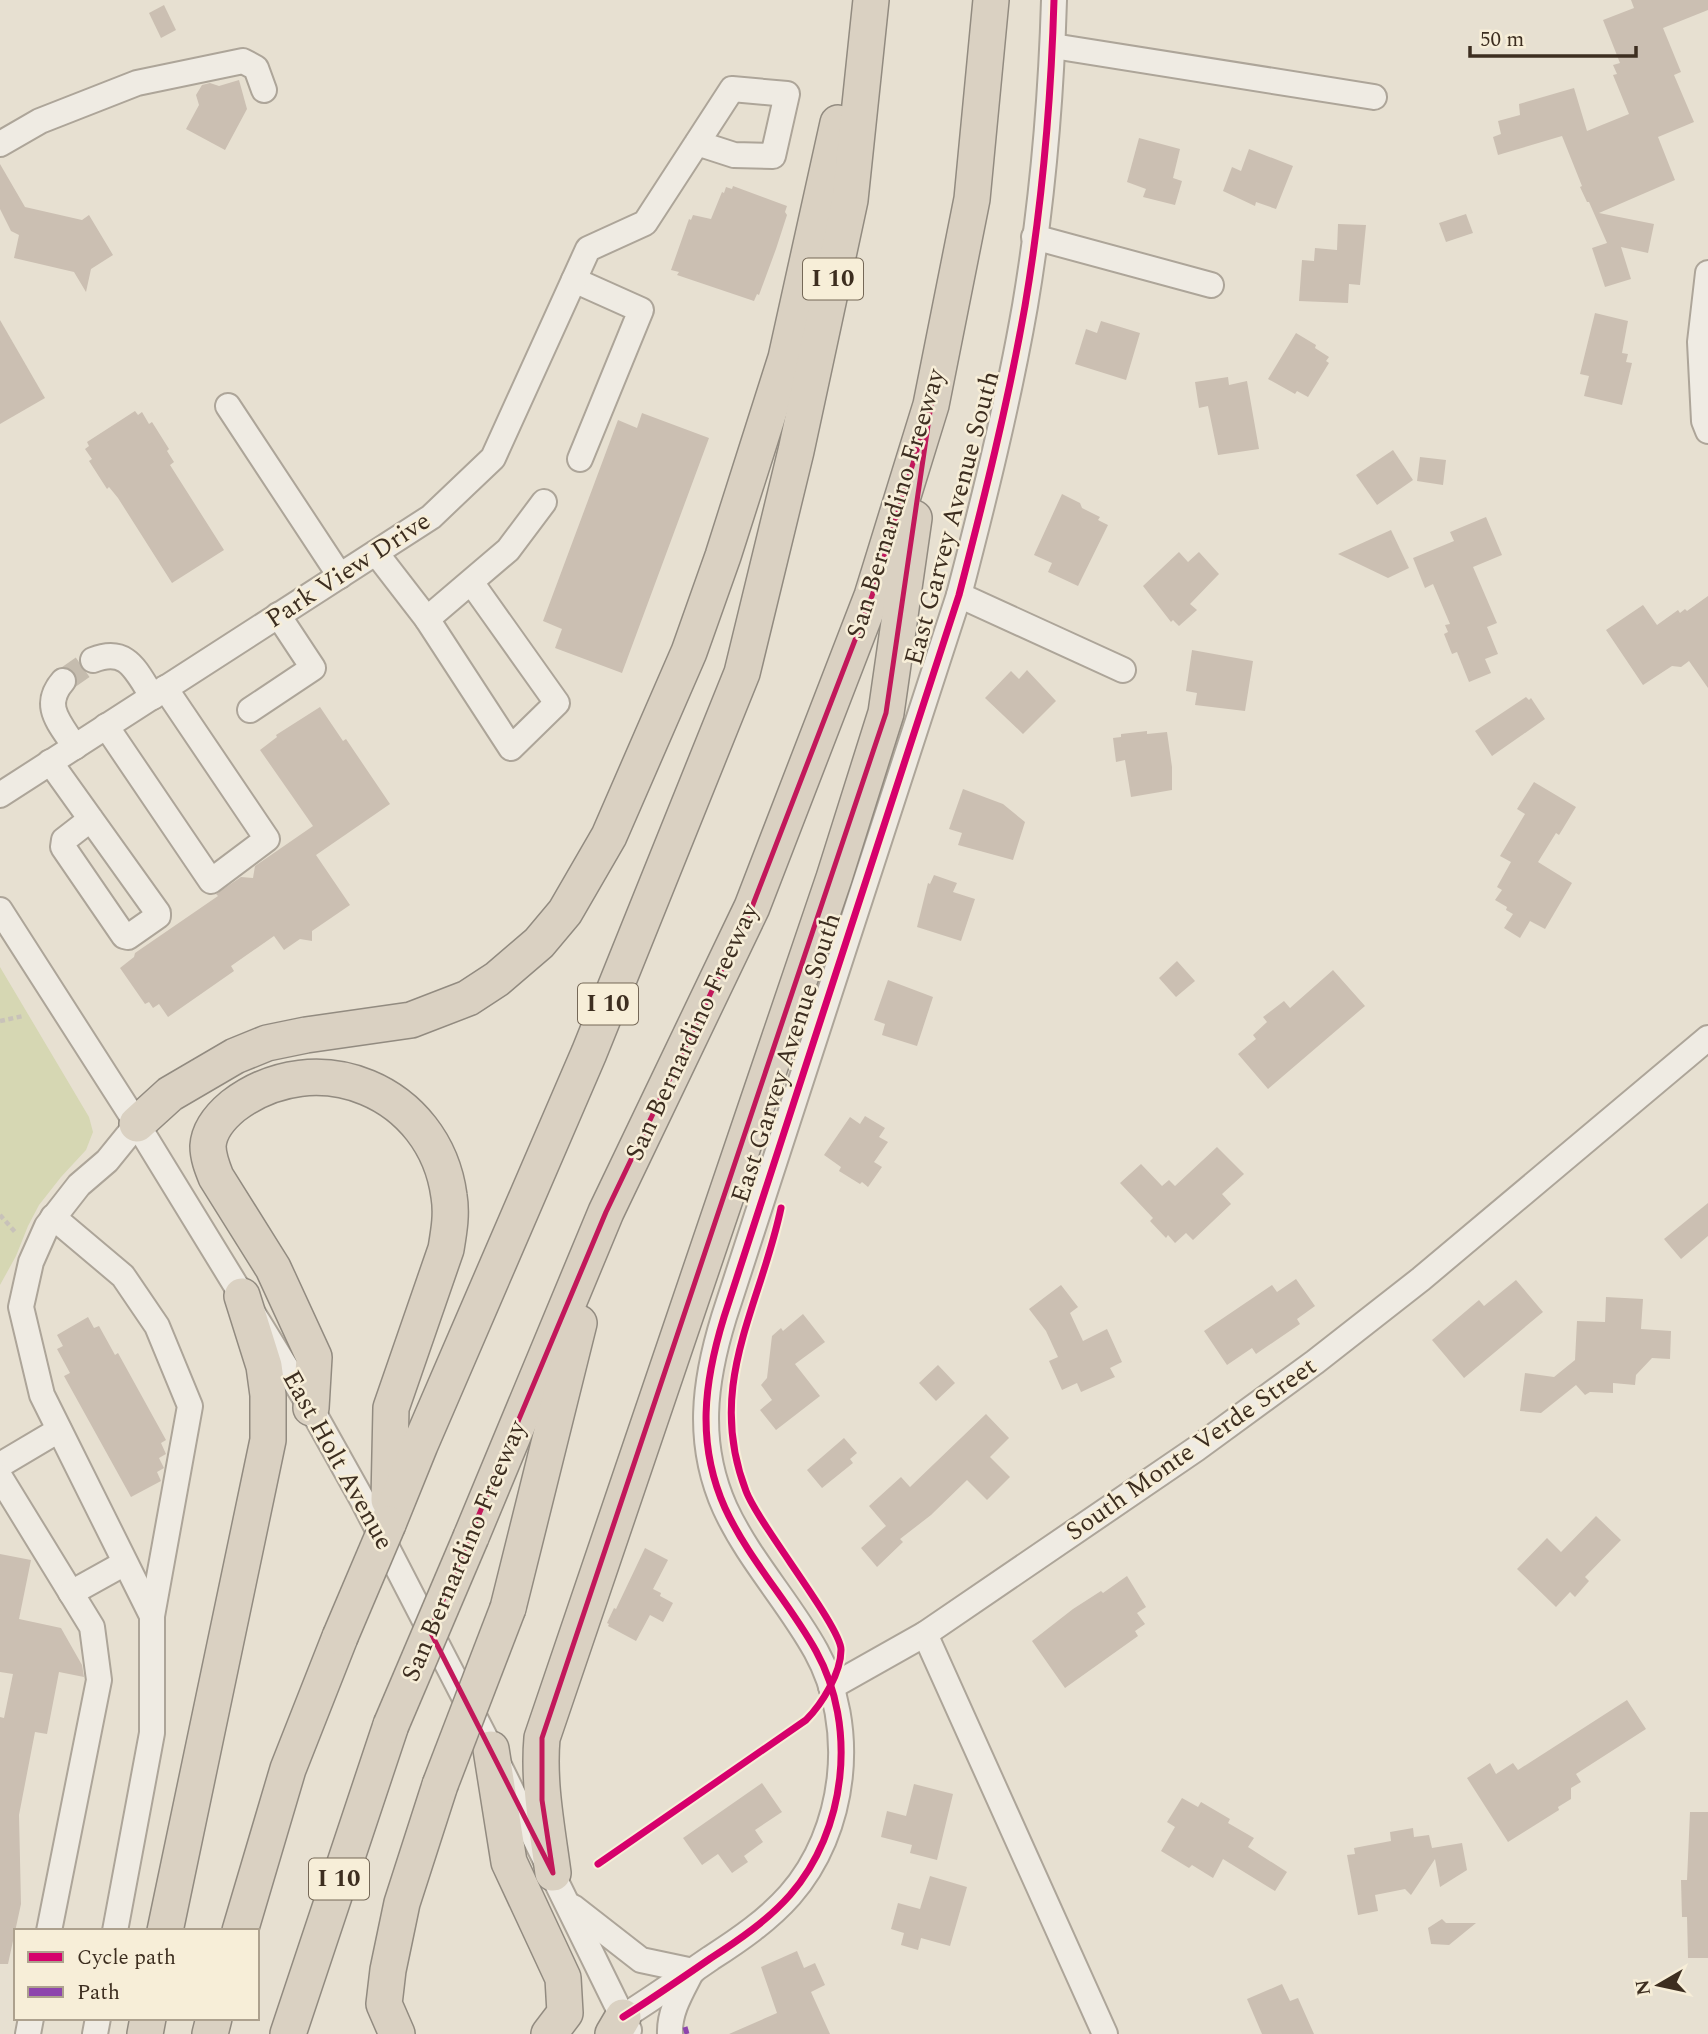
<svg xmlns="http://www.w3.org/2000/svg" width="1708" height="2034" font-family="Spectral,serif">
<rect width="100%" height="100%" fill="#e7e0d1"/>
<!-- green -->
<polygon fill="#d6d7b3" points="0,967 89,1117 93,1132 86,1150 61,1177 39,1205 28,1226 16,1256 0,1285"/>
<!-- building -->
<g fill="#cbbfb2">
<polygon points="1631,0 1708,0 1708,10 1663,28 1681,72 1674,75 1694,122 1658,137 1675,180 1599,213 1654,224 1648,253 1621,247 1631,279 1605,287 1592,248 1607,243 1589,202 1587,202 1580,187 1582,186 1562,136 1498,155 1493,137 1501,134 1498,121 1520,115 1519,104 1574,88 1587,131 1629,114 1613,75 1617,74 1613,65 1620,63 1603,20 1634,8"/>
<polygon points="164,5 176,30 161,38 149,13"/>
<polygon points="239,80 247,109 225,150 186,129 199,105 196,95 202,85 210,83 219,86"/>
<polygon points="1139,138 1180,149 1173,178 1182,181 1175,205 1143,197 1146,189 1127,182"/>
<polygon points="1249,149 1293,166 1276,209 1256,202 1255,206 1223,191 1232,167 1241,171"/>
<polygon points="0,164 25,207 82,220 89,215 113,255 91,269 86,292 74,272 14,258 19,235 11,231 0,209"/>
<polygon points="733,186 787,206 785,212 787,215 776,249 759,295 757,294 754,301 677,275 679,272 671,270 689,219 691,220 693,215 711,219 722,192 724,193 726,187 732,189"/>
<polygon points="1466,214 1473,233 1446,242 1439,223"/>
<polygon points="1338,224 1366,225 1360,285 1349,284 1348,303 1299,301 1302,260 1314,261 1315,248 1337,250"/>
<polygon points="1595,313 1628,321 1622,353 1628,354 1626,362 1632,363 1622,405 1584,396 1589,376 1580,374"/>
<polygon points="0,320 45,398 0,424"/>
<polygon points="1101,321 1140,333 1126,380 1075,364 1086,329 1097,333"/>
<polygon points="1296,333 1316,345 1315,348 1329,357 1326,361 1329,363 1308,397 1297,391 1295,394 1268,379"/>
<polygon points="1228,377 1229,385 1247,381 1259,449 1218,455 1208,406 1199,408 1195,382"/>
<polygon points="135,411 138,415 142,412 149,424 152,422 169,449 167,451 174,462 170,465 224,550 172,583 118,498 109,487 107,489 89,461 92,459 85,449 89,446 87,442"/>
<polygon points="642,413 709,438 622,673 555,648 562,629 543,621 618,420 637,428"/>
<polygon points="1393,450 1413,480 1377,505 1356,475"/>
<polygon points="1420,457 1446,460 1443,485 1417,481"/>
<polygon points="1062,494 1080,503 1082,508 1100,517 1098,520 1108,525 1078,586 1048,572 1052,563 1034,555"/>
<polygon points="1486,517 1502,555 1473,567 1497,623 1487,627 1498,654 1485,659 1491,673 1469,682 1457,652 1452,654 1444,634 1448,632 1445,625 1450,624 1433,584 1425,588 1413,558 1454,541 1450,532"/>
<polygon points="1391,530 1409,568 1388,578 1338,554"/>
<polygon points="1179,552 1188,562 1199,552 1219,574 1190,604 1197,610 1179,626 1173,620 1171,622 1143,586"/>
<polygon points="1708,596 1708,688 1689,661 1681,667 1672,666 1643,685 1606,630 1643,605 1657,625 1678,610 1680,613 1685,609 1687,611"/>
<polygon points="1192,650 1253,661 1245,711 1195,705 1197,693 1186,691"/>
<polygon points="1027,670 1056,701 1023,734 985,698 1011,671 1019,679"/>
<polygon points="1526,697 1529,700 1531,698 1545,719 1492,756 1475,731"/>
<polygon points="320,707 343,741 346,739 390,804 316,855 350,905 312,931 312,941 300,939 284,950 274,936 231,966 234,971 168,1017 159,1004 153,1008 149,1002 145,1004 120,968 134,957 135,953 218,896 216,894 241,877 253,878 255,866 313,826 260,750 277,737 276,735"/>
<polygon points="1147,731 1147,734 1167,732 1172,767 1172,790 1131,797 1125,760 1116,762 1113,738 1121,737 1121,734"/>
<polygon points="1534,782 1576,807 1559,835 1556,833 1538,862 1572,883 1545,929 1530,921 1520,938 1504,928 1513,914 1506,910 1507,907 1495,900 1502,890 1497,887 1511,862 1500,856 1525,814 1517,809"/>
<polygon points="963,789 1003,804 1025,822 1013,860 958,845 962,833 949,829"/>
<polygon points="934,875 957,883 953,892 975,899 961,941 917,927 928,883 930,884"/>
<polygon points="1177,961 1195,981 1176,997 1159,978"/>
<polygon points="1333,970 1365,1006 1268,1089 1238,1054 1256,1039 1253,1035 1267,1022 1263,1017 1284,1001 1290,1008"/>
<polygon points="888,980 933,997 917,1046 882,1035 885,1024 874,1020"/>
<polygon points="865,1116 885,1128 879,1137 888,1142 874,1162 882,1167 868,1187 862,1182 860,1184 839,1171 841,1167 824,1155 850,1117 860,1124"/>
<polygon points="1217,1147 1244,1174 1222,1194 1231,1204 1193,1240 1186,1233 1175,1243 1168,1235 1166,1238 1150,1221 1153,1218 1120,1183 1141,1164 1162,1186 1169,1180 1175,1186"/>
<polygon points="1708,1203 1708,1236 1681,1259 1664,1239"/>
<polygon points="1296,1279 1315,1306 1297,1319 1300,1324 1256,1354 1252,1348 1227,1365 1204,1331 1272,1285 1277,1292"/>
<polygon points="1516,1280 1543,1312 1464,1378 1432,1340 1479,1300 1484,1306"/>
<polygon points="1061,1285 1078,1307 1070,1313 1083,1341 1107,1329 1122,1362 1110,1368 1115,1377 1081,1392 1077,1383 1062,1390 1049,1361 1058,1357 1046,1331 1029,1309"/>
<polygon points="1606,1297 1643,1299 1641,1329 1671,1331 1670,1359 1652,1358 1636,1375 1635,1385 1613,1383 1613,1393 1590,1392 1585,1395 1576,1385 1541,1413 1520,1411 1525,1373 1554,1377 1575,1360 1577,1321 1605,1322"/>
<polygon points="803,1314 825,1342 795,1364 820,1396 776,1430 760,1410 772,1400 761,1385 767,1378 772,1336 781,1328 783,1331"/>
<polygon points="88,1317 94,1328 99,1326 115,1355 118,1353 166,1440 161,1443 166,1454 159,1458 164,1468 157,1472 161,1481 131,1497 64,1376 70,1373 57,1349 63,1346 57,1335"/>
<polygon points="938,1365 955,1383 936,1401 919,1383"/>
<polygon points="986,1414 1009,1438 990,1457 1010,1477 987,1500 967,1480 931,1515 900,1539 903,1542 877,1567 861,1548 886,1526 869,1506 901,1477 910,1487"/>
<polygon points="844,1438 857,1453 850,1459 853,1463 822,1488 807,1470"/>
<polygon points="1596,1516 1621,1540 1585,1577 1589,1581 1575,1597 1570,1592 1556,1607 1517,1569 1547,1538 1561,1552"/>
<polygon points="645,1548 668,1560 653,1589 661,1593 660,1596 673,1603 663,1622 650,1615 636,1641 608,1626 609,1624 607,1623 614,1608 616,1609"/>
<polygon points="0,1554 31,1560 19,1619 61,1628 82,1665 84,1677 59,1672 47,1734 35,1732 19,1815 21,1904 8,1964 0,1964 0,1717 4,1718 13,1674 0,1672"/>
<polygon points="1127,1576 1146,1607 1137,1613 1145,1624 1135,1631 1138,1636 1065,1688 1032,1641 1073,1609 1101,1591 1103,1593"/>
<polygon points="1627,1700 1646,1729 1576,1774 1581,1782 1571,1788 1571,1799 1558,1807 1559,1810 1508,1842 1467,1778 1490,1763 1496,1774 1513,1763 1518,1770"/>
<polygon points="762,1783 782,1812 755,1830 763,1842 744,1856 748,1862 732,1873 718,1854 702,1865 683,1838"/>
<polygon points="914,1784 953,1794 937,1860 910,1853 912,1845 881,1837 887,1811 906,1816"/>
<polygon points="1182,1798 1198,1807 1201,1802 1230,1819 1228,1823 1254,1838 1248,1847 1287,1872 1275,1891 1223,1859 1213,1878 1192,1865 1189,1868 1161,1851 1175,1827 1167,1822"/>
<polygon points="1690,1812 1708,1812 1708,1958 1688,1958 1687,1917 1682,1917 1681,1880 1687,1880"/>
<polygon points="1413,1828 1414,1837 1429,1835 1432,1848 1462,1843 1467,1870 1440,1887 1435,1859 1411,1895 1405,1889 1375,1895 1378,1911 1358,1915 1347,1855 1355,1854 1354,1848 1391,1841 1390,1832"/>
<polygon points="930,1876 967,1887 950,1946 921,1938 918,1950 901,1945 904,1933 891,1929 898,1903 920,1909"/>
<polygon points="1442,1919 1446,1923 1476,1923 1449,1945 1431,1944 1428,1928"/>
<polygon points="797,1951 804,1968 815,1963 825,1985 811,1992 830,2034 729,2034 777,2013 761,1967"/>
<polygon points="1282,1984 1290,2001 1298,1998 1314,2034 1262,2034 1247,1999"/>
</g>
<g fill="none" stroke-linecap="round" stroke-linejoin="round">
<!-- minor-tunnel -->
<polyline stroke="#c5bcae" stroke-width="24" stroke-dasharray="24 12" stroke-linecap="butt" points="63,681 93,660"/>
<!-- minor casing -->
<g stroke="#ada599" stroke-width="28">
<g id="minor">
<polyline points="1053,46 1374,97"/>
<polyline points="0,144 40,121 137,83 243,61 256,68 264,90"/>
<polyline points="1034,237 1211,285"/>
<polyline points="1708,273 1700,342 1704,421 1708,431"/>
<polyline points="574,280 641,310 580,459"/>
<polyline points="228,406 340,576"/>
<polyline points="376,553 427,619"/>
<polyline points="471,582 557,703 511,748 427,619 508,550 544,502"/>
<polyline points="959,595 1123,670"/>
<path d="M 93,660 C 128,646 136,672 153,697"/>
<path d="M 63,681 C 41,706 60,723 75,747"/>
<polyline points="250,710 313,668 278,615"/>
<polyline points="106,726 211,881 267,839 165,688"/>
<polyline points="50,762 158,913 158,916 128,937 124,936 63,847 64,840 91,819"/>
<polyline points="0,795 431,517 493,458 588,249 645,223 732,89 787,94 773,156 734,155 697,143"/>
<polyline points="0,910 137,1124 311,1408 363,1501 491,1749 629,2030"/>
<polyline points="53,1217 123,1276 157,1326 190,1406 152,1616"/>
<polyline points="0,1465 59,1430"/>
<polyline points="0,1477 92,1627 99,1680 49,1931"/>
<polyline points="71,1593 125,1563"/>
<polyline points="925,1634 1105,2034"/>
<polyline points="831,1687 925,1634 1196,1449 1315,1362 1421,1279 1708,1038"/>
<polyline points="573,1907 641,1960 693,1971"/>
<polyline points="115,1931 152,1733 152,1616 42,1395 21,1307 31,1262 47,1226 79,1185 107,1161 137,1124"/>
<path d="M 623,2017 C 653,1998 682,1978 711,1958 C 739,1940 768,1920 790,1895 C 846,1831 858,1727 816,1651 C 789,1602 749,1560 725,1508 C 696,1443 704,1382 724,1317 L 959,595 C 984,499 1008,403 1025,306 C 1042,205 1051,102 1054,0"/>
<polyline points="28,2034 31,2018"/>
<polyline points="95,2034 98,2018"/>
<path d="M 670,2034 C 669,2011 682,1991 692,1971"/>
</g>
</g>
<!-- highway casing -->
<g stroke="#928b80" stroke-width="38">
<g id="highway">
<polyline points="137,1124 170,1094 235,1056 267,1043 306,1035 411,1020 468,998 497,979 539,943 565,912 609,836 689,652 723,556 786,358 838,123"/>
<path d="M 311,1408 L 314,1357 L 273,1268 L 216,1177 C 212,1167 208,1157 208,1146 C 209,1130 221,1116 233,1106 C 317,1042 435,1091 449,1196 C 452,1214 449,1231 446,1249 L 391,1408 L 389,1500"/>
<polyline points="388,1524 420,1445 589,1053 742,673 796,451 850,200 871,0"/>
<polyline points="471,1537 606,1212 752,907 872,596 931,405 972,199 991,0"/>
<polyline points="508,1608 579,1323"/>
<polyline points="491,1749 509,1862 563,1978 565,2013 549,2034"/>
<path d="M 553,1873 C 547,1828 538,1783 542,1738 L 834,878 L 886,713 L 914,518"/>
<polyline points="165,1931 268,1440 268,1395 264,1366 242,1296"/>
<polyline points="240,1931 288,1769 340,1637"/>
<polyline points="145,2034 148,2018"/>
<polyline points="210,2034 214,2018"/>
<polyline points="288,2034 391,1725"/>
<polyline points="397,2034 384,2004 388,1970 402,1903 440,1785"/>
<polyline points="613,2034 623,2017"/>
</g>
</g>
<!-- path -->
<g stroke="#c8c2b9" stroke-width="4.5" stroke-dasharray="5 3.5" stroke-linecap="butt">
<polyline points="0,1021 23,1016"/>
<polyline points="0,1215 16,1233"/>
</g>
<!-- minor -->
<use href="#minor" stroke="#efebe3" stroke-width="24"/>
<!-- highway -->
<use href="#highway" stroke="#dad1c2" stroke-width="35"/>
<!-- highway-bridge casing -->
<g stroke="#928b80" stroke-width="38" stroke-linecap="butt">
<g id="highway-bridge">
<polyline points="340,1637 388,1524"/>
<polyline points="391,1725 471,1537"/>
<polyline points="440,1785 508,1608"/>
</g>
</g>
<!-- highway-bridge -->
<use href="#highway-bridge" stroke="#dad1c2" stroke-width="35"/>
<!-- quiet -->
<polyline stroke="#8e44ad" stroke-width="5" stroke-dasharray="10 5" stroke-linecap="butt" points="685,2027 687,2034"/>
<!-- cycleway casing -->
<g stroke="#f7eed8" stroke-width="11">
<g id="cycleway">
<path d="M 598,1864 L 806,1720 C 822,1704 841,1673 841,1650 C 842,1628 759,1525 746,1491 C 705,1385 760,1308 781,1208"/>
<path d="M 623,2017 C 653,1998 682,1978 711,1958 C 739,1940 768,1920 790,1895 C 846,1831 858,1727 816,1651 C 789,1602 749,1560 725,1508 C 696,1443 704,1382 724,1317 L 959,595 C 984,499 1008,403 1025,306 C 1042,205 1051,102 1054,0"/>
</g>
</g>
<!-- cycleway -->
<use href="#cycleway" stroke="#d6006c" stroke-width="7"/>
</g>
<!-- marked area -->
<path fill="none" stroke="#c2185b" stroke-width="5" stroke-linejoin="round" d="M 931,405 L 886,713 L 542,1738 L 542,1800 L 553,1873 L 430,1631 L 606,1212 L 752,907 L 872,596 Z"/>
<g text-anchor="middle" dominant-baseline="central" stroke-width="5" stroke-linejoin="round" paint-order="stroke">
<!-- shield labels -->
<g fill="#f7eed8" stroke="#756857" stroke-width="2">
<rect x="803" y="258.5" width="60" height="41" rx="5"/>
<rect x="578" y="983.5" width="60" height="41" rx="5"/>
<rect x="309" y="1858.5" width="60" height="41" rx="5"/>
</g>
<g font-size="24" font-weight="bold" fill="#3d2e20">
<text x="833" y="279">I 10</text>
<text x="608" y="1004">I 10</text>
<text x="339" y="1879">I 10</text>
</g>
<!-- street labels -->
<g font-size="26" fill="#3d2e20" stroke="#f7eed8">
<text transform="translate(896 504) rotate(-73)">San Bernardino Freeway</text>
<text transform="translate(952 518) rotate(-75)">East Garvey Avenue South</text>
<text transform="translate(348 570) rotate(-33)">Park View Drive</text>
<text transform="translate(692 1032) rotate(-65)">San Bernardino Freeway</text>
<text transform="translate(786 1058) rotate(-72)">East Garvey Avenue South</text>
<text transform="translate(1191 1449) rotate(-35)">South Monte Verde Street</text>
<text transform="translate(338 1460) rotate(61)">East Holt Avenue</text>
<text transform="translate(464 1551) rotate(-67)">San Bernardino Freeway</text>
</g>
</g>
<!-- legend -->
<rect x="14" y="1929" width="245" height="91" fill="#f7eed8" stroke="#ada18e" stroke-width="2"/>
<rect x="28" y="1952" width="35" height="10" fill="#d6006c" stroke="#ada18e" stroke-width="2"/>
<text x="77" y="1964" font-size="21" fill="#3d2e20">Cycle path</text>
<rect x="28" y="1987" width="35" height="10" fill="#8e44ad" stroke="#ada18e" stroke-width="2"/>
<text x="77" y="1999" font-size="21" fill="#3d2e20">Path</text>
<!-- north arrow -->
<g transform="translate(1659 1985) rotate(261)" stroke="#f7eed8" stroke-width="5" paint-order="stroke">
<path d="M0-5L12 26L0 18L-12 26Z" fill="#3d2e20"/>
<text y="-10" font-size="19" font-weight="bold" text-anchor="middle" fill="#3d2e20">N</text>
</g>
<!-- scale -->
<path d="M1470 46v10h166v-10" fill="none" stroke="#3d2e20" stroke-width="3.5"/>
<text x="1480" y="46" font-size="21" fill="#3d2e20" stroke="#f7eed8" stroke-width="5" paint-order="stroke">50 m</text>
</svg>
